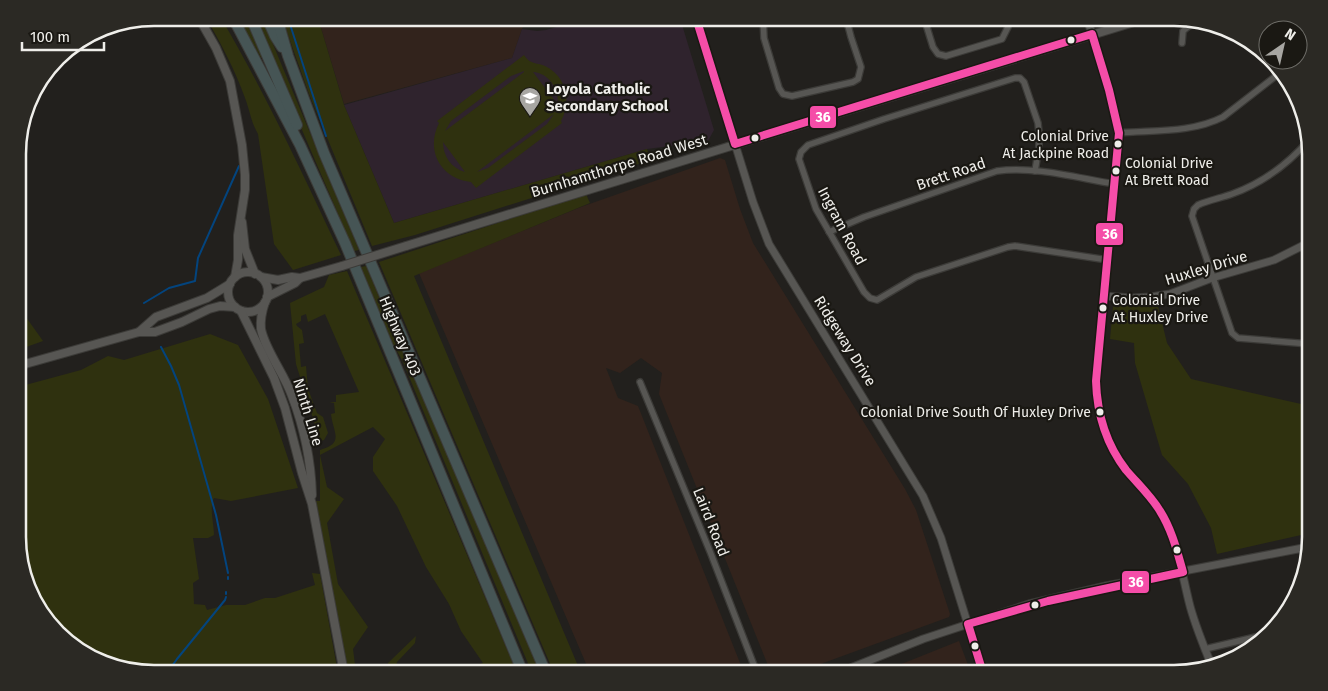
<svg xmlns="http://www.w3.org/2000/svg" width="1328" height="691" font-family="'Fira Sans',sans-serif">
<rect width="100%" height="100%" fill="#22201d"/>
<!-- industrial -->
<g fill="#32231c">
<polygon points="318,18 526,18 512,58 344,104"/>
<polygon points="720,158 725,160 740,209 753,243 905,489 916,510 950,614 949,617 796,673 771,673 659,394 662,373 641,358 620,373 606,368 618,398 638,406 744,673 590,673 419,273 581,207"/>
<polygon points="959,641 971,673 879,673"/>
</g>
<!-- education -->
<polygon fill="#2f232d" points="588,18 680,18 714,130 708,141 647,149 394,223 344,105 512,58 522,29 537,31 546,30"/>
<!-- green -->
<g fill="#2f310f" fill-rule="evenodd">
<path d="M 206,18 L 221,18 C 266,94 303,175 341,255 L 293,270 L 274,244 L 258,134 C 251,122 250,111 245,98 C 235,70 221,43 206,18 Z"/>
<polygon points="238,18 245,18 262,57 261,58"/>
<polygon points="254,18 262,18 359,250 354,251"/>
<polygon points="282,18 318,18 344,105 394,223 647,149 651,160 415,235 372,246 309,94"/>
<path d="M 524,55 C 531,65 535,62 545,66 C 566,76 572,101 561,121 L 562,123 L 476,188 L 471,182 C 441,179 425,151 439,123 L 437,121 ZM 524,71 L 524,72 L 445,131 L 451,121 L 511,76 ZM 533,72 C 549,73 559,89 558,105 ZM 554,114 L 547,124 L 488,168 L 477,172 ZM 443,142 L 465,172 C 451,168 443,156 443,142 Z"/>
<polygon points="586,194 590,203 414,276 581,673 554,673 379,262"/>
<polygon points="366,266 382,304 411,366 542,673 532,673 403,362 392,342 361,267"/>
<path d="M 347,271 L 517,673 L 455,673 L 483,663 L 461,631 L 449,604 L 426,567 L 397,506 L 373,471 L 373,457 L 385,439 L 373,427 L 320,455 L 327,487 L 344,499 L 327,523 L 338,584 L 368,627 L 353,649 L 356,673 L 348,673 L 316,501 L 320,501 L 320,450 C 345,443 333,433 331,414 L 335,413 L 334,403 L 329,402 L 336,402 L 336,395 L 359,392 L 325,314 L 308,322 L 306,314 L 301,316 L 301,321 L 296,324 L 297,326 L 302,330 L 304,343 L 299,344 L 301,367 L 306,366 L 308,389 L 317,413 L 323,417 L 328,433 L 324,440 L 320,441 L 296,364 L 290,303 L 324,287 L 329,275 Z"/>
<polygon points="1115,305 1158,306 1167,343 1191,379 1310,406 1310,533 1217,554 1211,528 1188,484 1162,455 1135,363 1134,343 1110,339 1113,307"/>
<polygon points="18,306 43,341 18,350"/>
<path d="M 210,334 L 238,345 L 268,399 L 298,488 L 231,501 L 214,498 C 209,507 214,524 214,535 L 208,538 L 193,538 L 199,579 L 193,583 L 194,604 L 205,605 L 207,610 L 226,605 L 245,605 L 265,598 L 275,598 L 315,585 L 312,573 L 320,574 L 338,673 L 154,673 L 93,659 L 46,620 L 19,555 L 18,387 L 81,370 L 108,356 L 124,360 Z"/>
<polygon points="416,636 415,643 397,662 394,673 387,673 388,663"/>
</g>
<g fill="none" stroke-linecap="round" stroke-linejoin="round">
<!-- stream -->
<g stroke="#03447e" stroke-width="2">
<polyline points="288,18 326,136"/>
<polyline points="144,303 169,288 195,281 198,258 239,166"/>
<polyline points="161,347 171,366 179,385 216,515 228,573"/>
<polyline points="228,579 228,577"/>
<polyline points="226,594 226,592"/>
<polyline points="167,673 177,659 225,600 226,597"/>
</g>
<!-- minor casing -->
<g stroke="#3c3b38" stroke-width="8">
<g id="minor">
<polyline points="763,18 764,38 779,88 783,94 792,96 853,82 858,79 861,67 851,37 846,18"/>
<polyline points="924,18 933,47 938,54 946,56 1002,39 1008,27 1006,18"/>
<polyline points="1182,43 1183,31 1189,26 1198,23"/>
<path d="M 1119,133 C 1153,130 1192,133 1223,117 L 1281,72"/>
<path d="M 1309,140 C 1288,164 1263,183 1232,194 C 1221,198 1209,200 1198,205 L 1194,209 L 1192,216 L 1232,333 L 1238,338 L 1310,344"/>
<polyline points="1035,171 1039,147 1039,133 1038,123 1024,82 1020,78 1015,78 884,119 808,145 801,152 799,159 816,209 864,292 870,298 877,300 916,277 1008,247 1015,246 1108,260"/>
<path d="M 829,232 L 864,217 L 997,171 C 1036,166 1077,178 1115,184"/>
<polyline points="640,382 711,554 757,673"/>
<polyline points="1205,649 1264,635"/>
</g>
</g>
<!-- tertiary casing -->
<g stroke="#3c3b38" stroke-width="9">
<g id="tertiary">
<polyline points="696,18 753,202 769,244 923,496 941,538 983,673"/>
<path d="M 1087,18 L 1109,90 L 1119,133 L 1096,381 C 1096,411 1104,440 1122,464 C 1138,485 1158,503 1169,528 C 1179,552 1183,578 1189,602 C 1194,623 1203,644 1211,664"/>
<polyline points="1104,296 1132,298 1151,297 1170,294 1212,278 1274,260 1310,242"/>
<polyline points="838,673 923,639 1029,604 1106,586 1308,547"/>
</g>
</g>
<!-- secondary casing -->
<g stroke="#3c3b38" stroke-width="10">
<g id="secondary">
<polyline points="199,18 216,48 230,81 242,145 245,175 245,190 238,235 238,260 235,277"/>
<polyline points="242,222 245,249 255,274"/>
<polyline points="406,246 1147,18"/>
<circle cx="248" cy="292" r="20"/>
<polyline points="261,277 278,280 292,277 300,278"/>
<polyline points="267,297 295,283 300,278 342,266"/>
<path d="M 265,302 C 262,311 260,320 261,329 C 265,350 285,375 292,396 C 304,427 311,461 312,495"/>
<polyline points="241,311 274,378 285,408 302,473 312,504 344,673"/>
<polyline points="139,332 156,317 207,298 230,284"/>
<polyline points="18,366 139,332 155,332 182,322 209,309 220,306 235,307"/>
</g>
</g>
<!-- motorway casing -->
<g stroke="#3c3b38" stroke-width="12">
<g id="motorway">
<polyline points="233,18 300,145 345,243 523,673"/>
<polyline points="251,18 297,125"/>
<polyline points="267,18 275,36 282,47"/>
<polyline points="277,18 288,56 324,153 546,673"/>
</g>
</g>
<!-- minor -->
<use href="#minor" stroke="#575653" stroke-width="5.5"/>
<!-- tertiary -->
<use href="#tertiary" stroke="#575653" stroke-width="7"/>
<!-- secondary -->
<use href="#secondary" stroke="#575653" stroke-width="8"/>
<!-- motorway -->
<use href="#motorway" stroke="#465555" stroke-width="10"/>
<!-- secondary-bridge casing -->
<g stroke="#3c3b38" stroke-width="10" stroke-linecap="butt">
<polyline id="secondary-bridge" points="342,266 406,246"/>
</g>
<!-- secondary-bridge -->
<use href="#secondary-bridge" stroke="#575653" stroke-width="8"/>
<!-- bus-1 casing -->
<g stroke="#1a1813" stroke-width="11">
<path id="bus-1" d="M 696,18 L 735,144 L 1092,34 L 1109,90 L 1119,133 L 1096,381 C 1097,414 1106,444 1126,470 C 1138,484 1151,496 1160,511 C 1172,530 1177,551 1183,572 L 1048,601 L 968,624 L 983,673"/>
</g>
<!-- bus-1 -->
<use href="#bus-1" stroke="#f54da8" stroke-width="8"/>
</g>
<!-- icons -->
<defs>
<g id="school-pin" transform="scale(1.125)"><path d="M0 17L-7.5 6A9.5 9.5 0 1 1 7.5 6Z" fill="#a7a6a2" stroke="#1a1813"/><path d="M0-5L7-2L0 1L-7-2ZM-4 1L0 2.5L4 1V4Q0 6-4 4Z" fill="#fff"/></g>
</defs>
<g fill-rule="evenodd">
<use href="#school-pin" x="530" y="98"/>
</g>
<!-- markers -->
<g fill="#efeeea" stroke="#1a1813" stroke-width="2">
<circle cx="1071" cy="40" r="4.5"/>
<circle cx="755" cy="138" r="4.5"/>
<circle cx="1118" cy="144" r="4.5"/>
<circle cx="1116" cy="171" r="4.5"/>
<circle cx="1103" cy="308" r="4.5"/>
<circle cx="1100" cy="412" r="4.5"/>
<circle cx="1177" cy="550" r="4.5"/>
<circle cx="1035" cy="605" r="4.5"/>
<circle cx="975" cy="646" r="4.5"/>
</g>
<g text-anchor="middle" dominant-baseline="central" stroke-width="4.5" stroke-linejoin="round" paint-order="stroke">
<!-- bus labels -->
<g font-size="14" fill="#efeeea" stroke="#1a1813" text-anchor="end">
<text x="1109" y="136">Colonial Drive<tspan x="1109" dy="17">At Jackpine Road</tspan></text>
<text x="1125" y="163" text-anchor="start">Colonial Drive<tspan x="1125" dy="17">At Brett Road</tspan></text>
<text x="1112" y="300" text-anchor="start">Colonial Drive<tspan x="1112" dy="17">At Huxley Drive</tspan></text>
<text x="1091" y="412">Colonial Drive South Of Huxley Drive</text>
</g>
<!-- poi labels -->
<g font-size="15" font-weight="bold" fill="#efeeea" stroke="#1a1813" text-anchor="start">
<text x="546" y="89">Loyola Catholic<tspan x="546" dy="17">Secondary School</tspan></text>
</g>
<!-- street labels -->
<g font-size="15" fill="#efeeea" stroke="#1a1813">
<text transform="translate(619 166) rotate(-17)">Burnhamthorpe Road West</text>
<text transform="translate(951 174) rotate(-19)">Brett Road</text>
<text transform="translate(842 226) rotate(62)">Ingram Road</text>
<text transform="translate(1206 268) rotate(-17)">Huxley Drive</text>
<text transform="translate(400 336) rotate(67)">Highway 403</text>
<text transform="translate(845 341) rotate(58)">Ridgeway Drive</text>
<text transform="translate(308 412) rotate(73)">Ninth Line</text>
<text transform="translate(711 522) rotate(68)">Laird Road</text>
</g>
</g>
<!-- crop -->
<path d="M0 0H1328V691H0ZM154 26H1174A128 128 0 0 1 1302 154V537A128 128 0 0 1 1174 665H154A128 128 0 0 1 26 537V154A128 128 0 0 1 154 26Z" fill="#2b2924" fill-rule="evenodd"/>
<path fill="none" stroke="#efeeea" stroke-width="2.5" d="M154 26H1174A128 128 0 0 1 1302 154V537A128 128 0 0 1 1174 665H154A128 128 0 0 1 26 537V154A128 128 0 0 1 154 26Z"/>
<g stroke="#1a1813" stroke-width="2">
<rect x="809" y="105" width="28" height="24" rx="5" fill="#f54da8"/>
<rect x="1095" y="222" width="29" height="24" rx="5" fill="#f54da8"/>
<rect x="1121" y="570" width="29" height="24" rx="5" fill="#f54da8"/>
</g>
<g font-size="14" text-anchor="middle" font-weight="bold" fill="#fff">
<text x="823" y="122">36</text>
<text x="1110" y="239">36</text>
<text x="1136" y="587">36</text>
</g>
<!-- north arrow -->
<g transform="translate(1283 45) rotate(34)"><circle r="24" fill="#1a1813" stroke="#6f6e69"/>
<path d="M0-4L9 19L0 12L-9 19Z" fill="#a7a6a2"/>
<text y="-8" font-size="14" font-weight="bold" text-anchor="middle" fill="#efeeea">N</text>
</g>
<!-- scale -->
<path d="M22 42v8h82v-8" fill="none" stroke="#efeeea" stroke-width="2.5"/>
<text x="30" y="42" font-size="15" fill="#efeeea" stroke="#1a1813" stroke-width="4" paint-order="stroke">100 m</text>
</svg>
